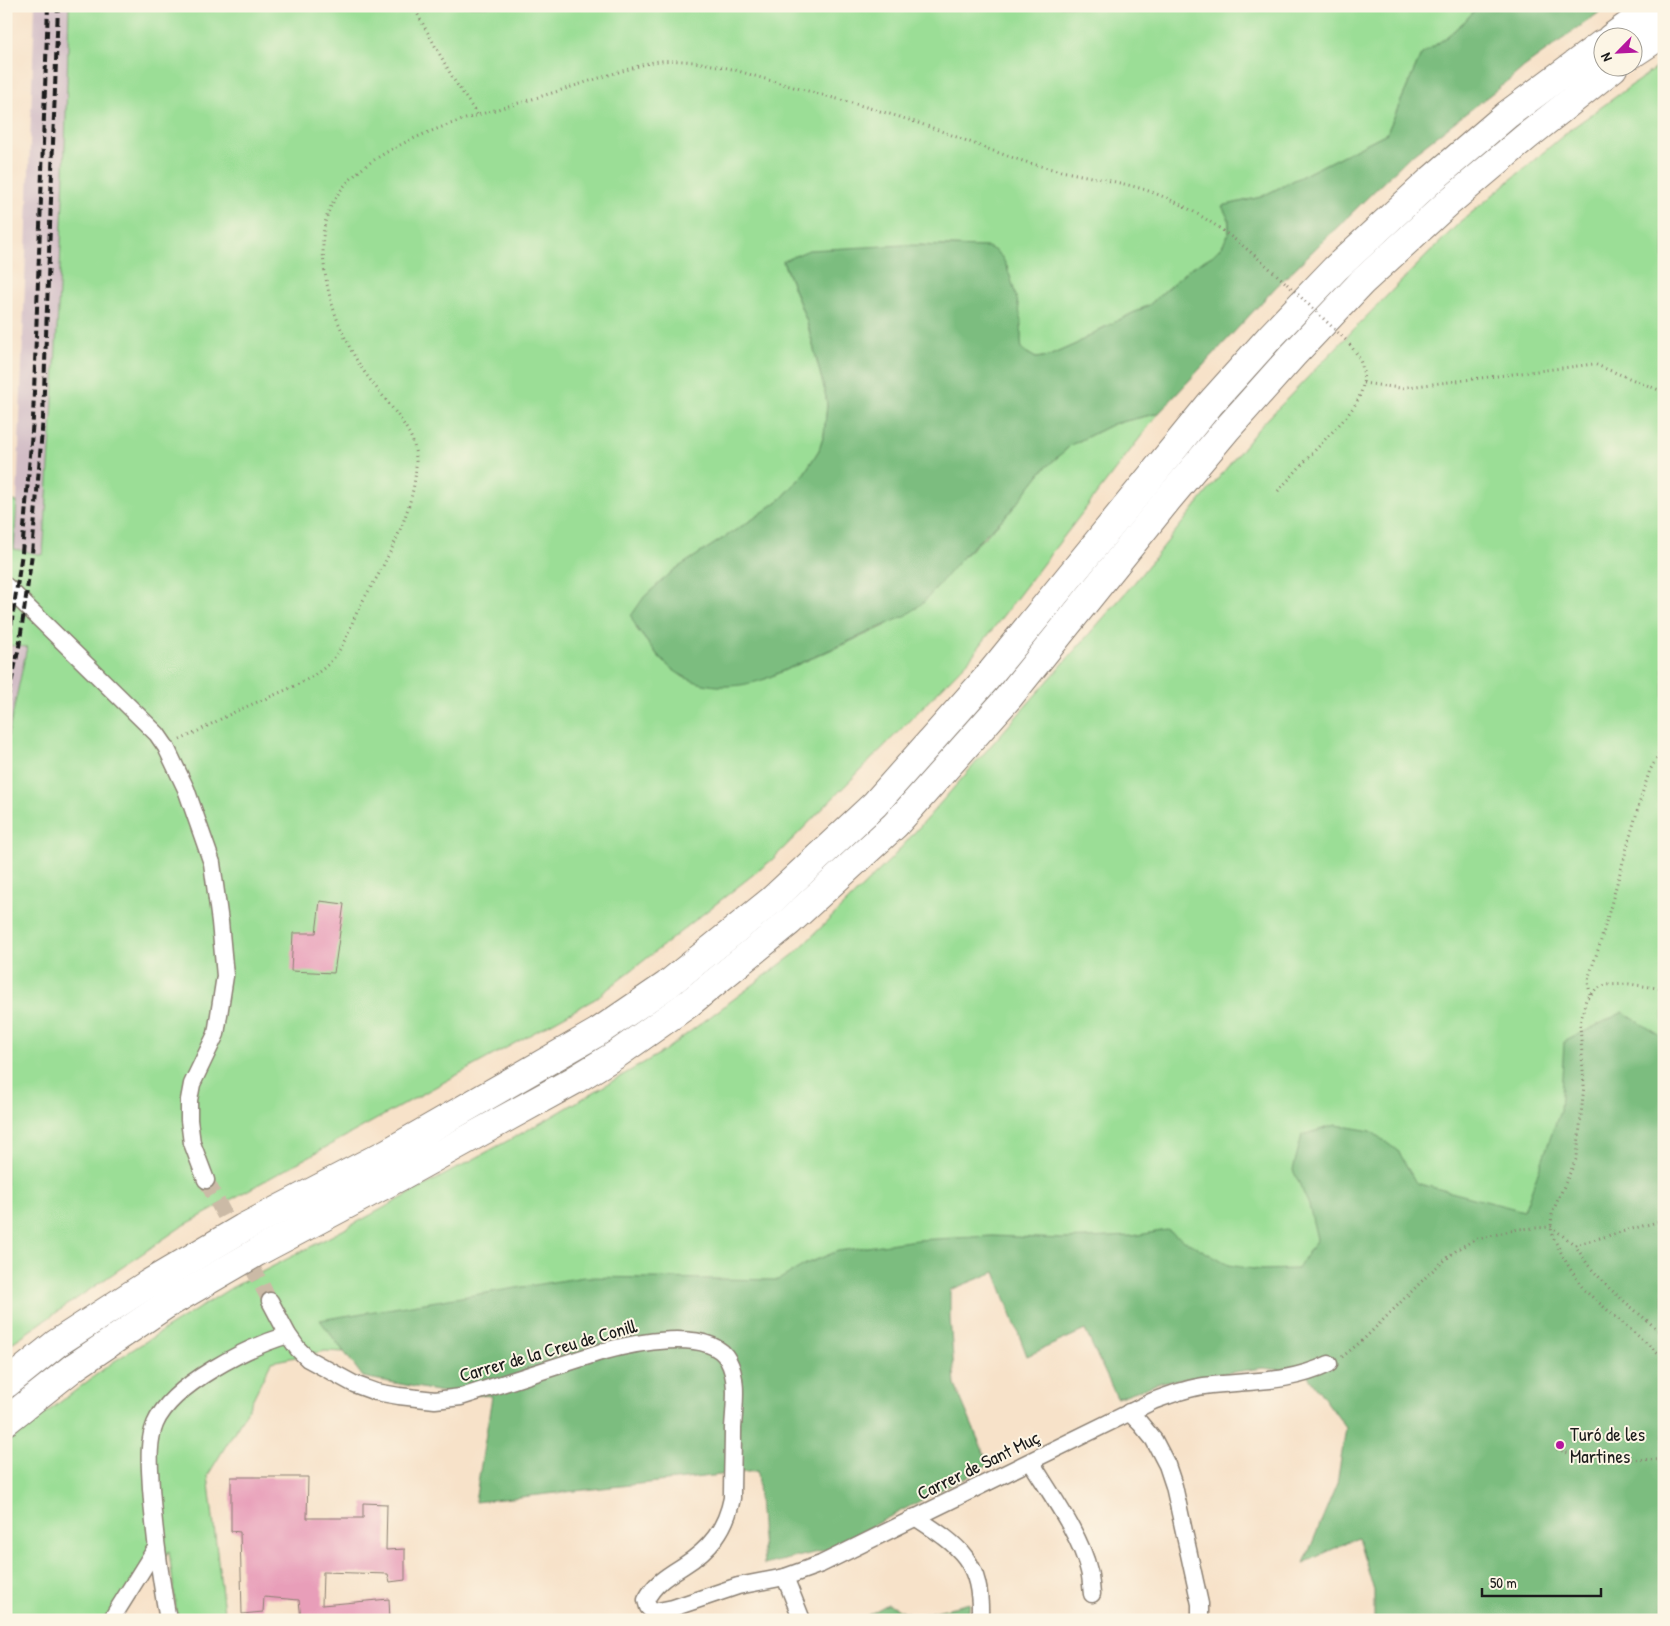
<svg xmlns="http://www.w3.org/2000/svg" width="1670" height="1626" font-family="'Patrick Hand',sans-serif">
<rect width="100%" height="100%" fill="#fcf5e5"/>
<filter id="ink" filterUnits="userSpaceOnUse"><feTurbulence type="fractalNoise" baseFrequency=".02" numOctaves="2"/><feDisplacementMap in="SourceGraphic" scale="10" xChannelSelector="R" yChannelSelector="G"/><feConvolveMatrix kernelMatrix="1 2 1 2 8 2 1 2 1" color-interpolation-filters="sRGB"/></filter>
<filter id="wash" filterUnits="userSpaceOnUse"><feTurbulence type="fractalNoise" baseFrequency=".0096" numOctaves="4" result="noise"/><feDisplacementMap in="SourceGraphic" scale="20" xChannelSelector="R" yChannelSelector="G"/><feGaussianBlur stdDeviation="1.12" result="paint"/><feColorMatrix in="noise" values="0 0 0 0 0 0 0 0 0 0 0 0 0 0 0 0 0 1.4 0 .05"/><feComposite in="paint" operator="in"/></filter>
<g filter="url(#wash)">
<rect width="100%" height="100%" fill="#f7e2c9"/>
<!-- industrial -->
<g fill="#d2bdc6">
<polygon points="35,6 69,6 66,158 55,385 43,556 14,550 17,502"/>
<polygon points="6,645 27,647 6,745"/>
</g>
<!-- green -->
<g fill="#9bde96" stroke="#5c7d59">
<path d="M 69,6 L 1478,6 L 1465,21 L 1444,39 L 1421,55 L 1387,133 L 1261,197 L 1223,206 L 1229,220 L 1229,233 L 1222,246 L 1212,256 L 1189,269 L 1149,305 L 1099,330 L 1076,344 L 1049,356 L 1036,358 L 1022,350 L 1019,337 L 1021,322 L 1007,266 L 974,247 L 919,245 L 783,262 L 807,322 L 825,392 L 827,405 L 824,435 L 819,450 L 803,475 L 782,498 L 756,517 L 674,570 L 644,597 L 636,628 L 658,656 L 683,677 L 699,682 L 765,679 L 885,626 L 986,536 L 1010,512 L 1042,471 L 1071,445 L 1113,424 L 1159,413 L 969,660 L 773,859 L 595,999 L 181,1227 L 6,1347 L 6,745 L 27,647 L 6,645 L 6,499 L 17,502 L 14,549 L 43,555 C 56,372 65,190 69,6 Z"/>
<polygon points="1664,62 1664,1055 1570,1125 1536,1211 1320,1274 1251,1283 1156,1250 321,1321 344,1352 325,1351 271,1362 247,1411 208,1475 225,1620 179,1620 176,1610 169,1551 118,1620 6,1620 6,1444 8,1442 113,1362 231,1288 341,1231 546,1120 664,1051 793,955 892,858 1134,583 1258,429 1358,325 1457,225 1571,129"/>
</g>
<!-- forest -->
<g fill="#7cbd7f" stroke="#4c6c4e">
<path d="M 1478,6 L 1608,6 L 1524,67 L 1509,80 L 1409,157 L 1275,288 L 1159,413 L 1113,424 L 1071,445 L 1042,471 L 1010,512 L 965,554 L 924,602 L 907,615 L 765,679 C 740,688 706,690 683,676 C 670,670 660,658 652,648 C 643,637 636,628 631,616 L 644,597 L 674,570 L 756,517 L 782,498 L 803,475 L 819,450 L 824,435 L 827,405 L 825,392 L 807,322 L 783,261 L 809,250 L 904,245 L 988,247 C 992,249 998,252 1001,256 C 1009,266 1019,306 1021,319 C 1022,330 1020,338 1022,350 L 1036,358 L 1049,356 L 1076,344 L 1099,330 L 1149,305 L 1189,269 L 1212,256 L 1222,246 L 1229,233 L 1229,220 L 1222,206 L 1261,197 L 1387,133 L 1421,55 L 1444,39 L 1465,21 Z"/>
<polygon points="1623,1012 1664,1038 1664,1620 1374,1620 1374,1591 1358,1537 1304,1563 1337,1483 1346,1428 1306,1373 1263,1368 1162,1382 1117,1398 1085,1330 1027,1356 995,1272 950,1290 950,1318 955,1385 989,1465 826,1550 764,1565 757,1471 475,1502 492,1396 442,1392 363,1377 320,1320 584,1277 778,1280 806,1264 838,1251 917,1240 992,1236 1063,1239 1133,1236 1167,1230 1228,1265 1260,1270 1297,1269 1317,1239 1309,1205 1293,1170 1302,1135 1336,1125 1371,1131 1399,1152 1416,1183 1524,1211 1560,1111 1564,1042"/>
<polygon points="970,1603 967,1620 859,1620 888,1604 915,1616"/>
</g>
<g id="blocks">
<!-- building -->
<g fill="#e89eb9">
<polygon points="320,901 344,904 334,973 291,971 293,933 316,933"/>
<polygon points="231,1477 308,1477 307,1518 363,1518 363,1503 387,1504 386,1550 405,1549 405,1580 390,1582 388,1574 323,1572 322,1605 389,1599 390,1620 301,1620 299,1600 264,1597 263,1612 242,1614 240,1532 231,1531"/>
</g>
</g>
</g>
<g filter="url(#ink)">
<use href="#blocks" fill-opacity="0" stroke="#8a7f72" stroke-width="1"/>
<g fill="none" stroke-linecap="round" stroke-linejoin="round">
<!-- street-tunnel -->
<polyline stroke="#cbbaa6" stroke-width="16" stroke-dasharray="16 8" stroke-linecap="butt" points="206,1180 270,1301"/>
<!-- street casing -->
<g stroke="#8a7f72" stroke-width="19">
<g id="street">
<polyline points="6,586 157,734 166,747 186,789 212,863 220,922 225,976 216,1034 192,1084 189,1100 189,1120 192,1143 206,1180"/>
<path d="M 270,1301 L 288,1335 L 298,1349 L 308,1359 L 354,1384 L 376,1392 L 399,1396 L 435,1400 L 461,1397 L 601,1352 C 630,1344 710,1326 728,1360 C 739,1380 734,1407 733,1429 C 733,1452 732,1475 732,1498 C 726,1529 710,1549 683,1566 C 667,1576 655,1583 646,1600 L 648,1607 L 653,1612 L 673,1608 L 738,1586 L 785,1577 L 821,1564 L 1153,1401 C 1169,1395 1187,1388 1204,1386 C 1248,1380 1287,1384 1329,1364"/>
<polyline points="1129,1412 1140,1423 1154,1440 1167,1465 1174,1486 1200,1604 1200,1620"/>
<path d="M 1031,1462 C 1050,1493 1081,1536 1089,1571 C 1091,1578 1091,1587 1092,1594"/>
<path d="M 915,1517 C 961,1547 982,1561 980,1620"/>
<polyline points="785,1577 802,1620"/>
<polyline points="111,1620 156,1548"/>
<path d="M 168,1620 C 160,1576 154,1532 151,1488 C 150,1467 147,1444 155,1424 C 172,1384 248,1347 288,1335"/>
</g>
</g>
<!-- highway casing -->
<g stroke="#8a7f72" stroke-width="30">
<g id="highway">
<polyline points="1611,38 1655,6"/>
<polyline points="1632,54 1664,33"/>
<polyline points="6,1384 57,1343 148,1284 243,1228 389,1152 598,1032 667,985 771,901 875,804 986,679 1210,404 1271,336 1335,269 1430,181 1508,114 1602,44"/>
<polyline points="6,1421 74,1367 164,1306 257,1252 399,1177 573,1081 617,1054 688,1004 789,922 895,825 1008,698 1168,499 1226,430 1293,355 1362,282 1449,202 1526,137 1613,68"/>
</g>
</g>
<!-- path -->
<g stroke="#8a7f72" stroke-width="3" stroke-dasharray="1 4" stroke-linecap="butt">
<polyline points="413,6 454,80 478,116"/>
<polyline points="1363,383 1400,388 1594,364 1664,392"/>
<path d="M 1278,491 C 1292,476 1305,461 1319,446 C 1341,421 1376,396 1359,358 C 1357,353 1351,347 1348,342"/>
<path d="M 180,740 C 200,731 219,719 239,710 C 267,697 300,687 324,668 C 344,652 349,627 360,606 C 368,591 378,577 385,562 C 402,530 428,469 410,435 C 397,410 376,390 361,367 C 337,329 322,285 323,240 C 325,147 473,118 542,96 C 569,88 595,79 622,71 C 634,68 648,62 660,61 C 684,59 709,64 732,69 C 795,89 859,103 921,124 C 954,135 985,149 1017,159 C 1054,172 1094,176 1132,186 C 1193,202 1241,242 1287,284"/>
<polyline points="1664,989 1629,984 1605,985 1596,989 1586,999 1580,1024 1584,1085 1577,1157 1552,1213 1551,1227 1552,1235 1566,1262 1584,1290 1664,1358"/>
<polyline points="1590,994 1588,982 1589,976 1600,944 1642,794 1650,770 1664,746"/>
<polyline points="1575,1245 1664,1220"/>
<polyline points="1342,1357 1363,1340 1432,1271 1458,1249 1474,1240 1518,1229 1551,1227 1566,1238 1575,1245 1588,1265 1610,1289 1664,1335"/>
<polyline points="1557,1449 1568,1453 1619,1459 1664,1460"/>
<polyline points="1664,1551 1664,1567"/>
</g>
<!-- street -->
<use href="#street" stroke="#fff" stroke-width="16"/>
<!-- highway -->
<use href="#highway" stroke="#fff" stroke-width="28"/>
<!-- rail -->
<g stroke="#1c1c1c" stroke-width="4" stroke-dasharray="8 4" stroke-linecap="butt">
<polyline points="6,660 22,553 33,419 48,6"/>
<polyline points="6,706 19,647 32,554 43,418 58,6"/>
</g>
<!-- path-bridge -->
<polyline stroke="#8a7f72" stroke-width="3" stroke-dasharray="1 4" stroke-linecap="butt" points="1287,284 1348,342"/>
</g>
</g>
<!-- markers -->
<circle fill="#b5179e" stroke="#fcf5e5" stroke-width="2" cx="1560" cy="1445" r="5"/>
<g text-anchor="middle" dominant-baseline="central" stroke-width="4" stroke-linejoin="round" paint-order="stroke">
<!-- street labels -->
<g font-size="19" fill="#1c1c1c" stroke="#fcf5e5">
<text transform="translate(548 1350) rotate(-16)">Carrer de la Creu de Conill</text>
<text transform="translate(978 1465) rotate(-26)">Carrer de Sant Muç</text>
</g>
<!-- poi labels -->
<g font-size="19" fill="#1c1c1c" stroke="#fcf5e5" text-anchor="start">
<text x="1570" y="1434">Turó de les<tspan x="1570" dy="22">Martines</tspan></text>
</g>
</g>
<!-- margin -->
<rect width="1670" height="1626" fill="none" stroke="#fcf5e5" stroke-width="25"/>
<!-- north arrow -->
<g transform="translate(1618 52) rotate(246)"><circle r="24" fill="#fcf5e5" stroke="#a29e95"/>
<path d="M0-4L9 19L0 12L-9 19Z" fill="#b5179e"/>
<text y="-8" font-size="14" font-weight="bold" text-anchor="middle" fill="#1c1c1c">N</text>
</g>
<!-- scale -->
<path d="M1482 1588v8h119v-8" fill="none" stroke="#1c1c1c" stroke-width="2.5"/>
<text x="1490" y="1588" font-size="15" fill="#1c1c1c" stroke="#fcf5e5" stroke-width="4" paint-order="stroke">50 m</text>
</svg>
